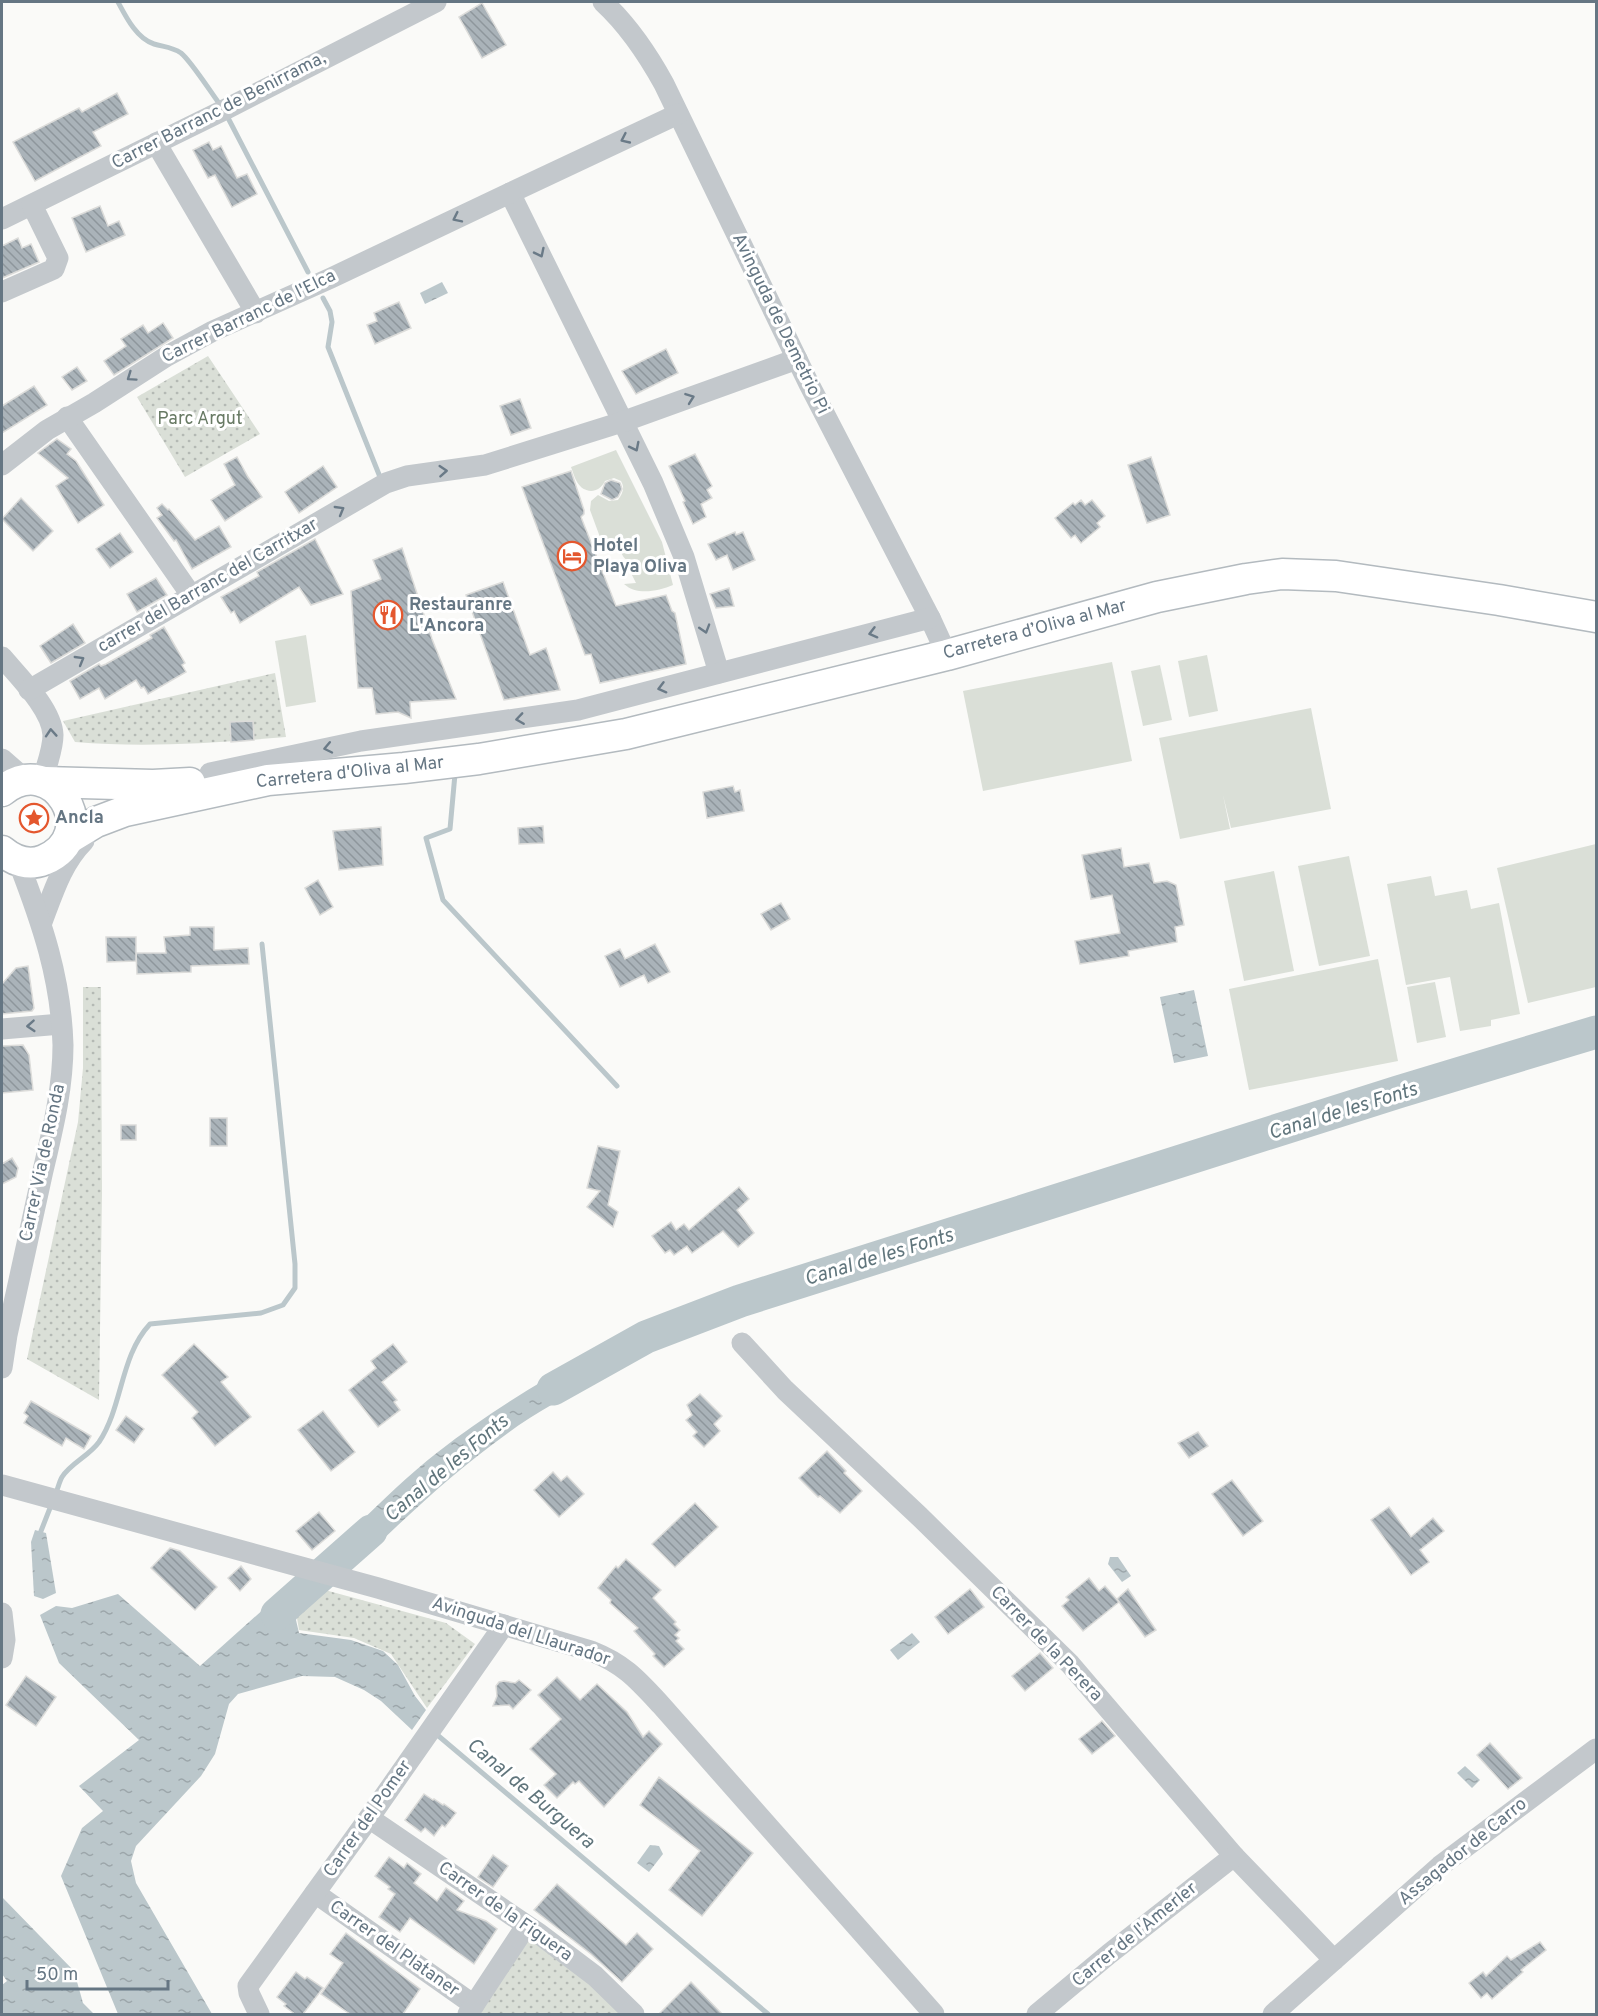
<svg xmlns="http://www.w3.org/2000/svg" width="1598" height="2016" font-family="Overpass,sans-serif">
<defs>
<pattern id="park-dots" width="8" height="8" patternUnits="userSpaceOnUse" patternTransform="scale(1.5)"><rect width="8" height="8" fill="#dadfd7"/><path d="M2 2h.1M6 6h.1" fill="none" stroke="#b4b9b4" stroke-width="1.8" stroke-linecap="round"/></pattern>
<pattern id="water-ripples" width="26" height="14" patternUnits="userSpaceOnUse" patternTransform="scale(1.5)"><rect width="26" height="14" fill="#bbc7cb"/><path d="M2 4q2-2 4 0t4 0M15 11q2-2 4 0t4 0" fill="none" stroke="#9ca6aa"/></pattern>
<pattern id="building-back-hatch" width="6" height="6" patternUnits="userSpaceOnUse" patternTransform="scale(1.5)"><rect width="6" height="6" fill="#aab3b9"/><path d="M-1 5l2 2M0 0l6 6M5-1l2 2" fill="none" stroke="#8e969c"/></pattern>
</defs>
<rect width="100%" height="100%" fill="#fafaf8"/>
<!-- green -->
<g fill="#dadfd7">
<path d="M 616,450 L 662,542 L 673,585 C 658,591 637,596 624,584 L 636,583 L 629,569 L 628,561 C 620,556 620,548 620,540 L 604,548 L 590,510 L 591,501 L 598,495 L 609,501 L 618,500 C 623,493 625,488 621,481 L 614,478 L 605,481 C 599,494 584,494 577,482 C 574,477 573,472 571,467 Z"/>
<polygon points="306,635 316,702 286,707 275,641"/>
<polygon points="1207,655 1218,711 1189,717 1178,661"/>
<polygon points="1112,662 1132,761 983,791 963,691"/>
<polygon points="1160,665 1172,720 1143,726 1131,671"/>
<polygon points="1311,708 1331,809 1231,828 1223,795 1230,829 1180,839 1159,738"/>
<polygon points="1596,844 1596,987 1528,1003 1497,868"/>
<polygon points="1349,856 1370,956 1319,966 1298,866"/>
<polygon points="1274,871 1294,971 1244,981 1224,881"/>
<polygon points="1431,876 1435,896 1467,890 1471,909 1499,903 1520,1014 1491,1020 1491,1026 1460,1031 1450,977 1406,985 1387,884"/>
<polygon points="1378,959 1398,1061 1249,1090 1229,989"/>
<polygon points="1435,982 1446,1037 1417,1043 1407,987"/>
</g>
<!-- park -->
<g fill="url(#park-dots)">
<polygon points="208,356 260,434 185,477 137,397"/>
<path d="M 275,673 L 286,737 C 216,743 145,748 75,742 L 63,721 Z"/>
<polygon points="83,987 101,987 102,1193 99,1400 27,1359 78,1122 83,1068"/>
<polygon points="325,1590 446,1623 475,1644 427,1708 391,1654 354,1638 299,1630 297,1618 299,1613"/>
<polygon points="533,1937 627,2014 477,2014 524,1940"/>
</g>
<!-- water -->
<g fill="url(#water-ripples)">
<polygon points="442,282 448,293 425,304 420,293"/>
<polygon points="1194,990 1208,1056 1174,1063 1160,997"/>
<path d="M 587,1355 L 598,1377 C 569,1396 536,1412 508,1433 C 453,1472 404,1519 355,1566 L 324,1558 C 361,1522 397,1484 438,1452 C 485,1415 535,1385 587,1355 Z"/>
<polygon points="35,1530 46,1533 56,1593 43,1599 34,1596 31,1542"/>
<polygon points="1110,1557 1118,1557 1131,1576 1122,1582 1108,1564"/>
<polygon points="296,1580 325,1590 298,1615 296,1620 299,1633 351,1640 383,1651 398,1665 415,1696 426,1710 412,1730 381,1701 364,1690 335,1677 302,1676 238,1694 229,1704 215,1754 201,1776 136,1846 131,1861 136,1883 212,2014 118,2014 61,1876 82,1828 103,1811 79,1786 139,1740 59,1663 40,1615 56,1606 72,1608 118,1594 200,1666"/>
<polygon points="912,1633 920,1642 898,1660 890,1650"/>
<polygon points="1465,1766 1480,1780 1472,1788 1457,1773"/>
<polygon points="650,1845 659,1846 663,1854 649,1872 637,1863"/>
<polygon points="2,1897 74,1971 83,2003 94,2014 2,2014 2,1985 7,1981 2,1974"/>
</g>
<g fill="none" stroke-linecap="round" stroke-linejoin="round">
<!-- stream -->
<g stroke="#bbc7cb" stroke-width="5">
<path d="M 118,2 C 126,17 137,39 154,44 C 164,47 172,47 181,53 C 191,61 212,94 221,106"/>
<polyline points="226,114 308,272"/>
<polyline points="323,298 330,311 332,322 328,347 380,477"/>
<polyline points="458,772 455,774 450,829 426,838 443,900 617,1086"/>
<path d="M 55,1495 C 58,1489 59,1482 62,1477 C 71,1463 89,1456 99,1442 C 123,1406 120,1356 150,1324 L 261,1313 L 283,1305 L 295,1288 L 295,1264 L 262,944"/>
<polyline points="41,1531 52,1503"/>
<polyline points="435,1733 768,2014"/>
</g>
<!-- river -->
<g stroke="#bbc7cb" stroke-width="33">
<polyline points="553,1389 646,1337 740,1301 1398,1092 1596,1032"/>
<polyline points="277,1614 371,1531"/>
</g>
</g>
<!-- building -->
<g fill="url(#building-back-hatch)" stroke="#dcdcda" stroke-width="1.5">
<polygon points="482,3 506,45 482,58 459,17"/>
<polygon points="117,93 128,114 93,132 101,146 35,181 13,142 79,108 82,112"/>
<polygon points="209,142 213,150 221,146 237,178 247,174 257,194 232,207 215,175 208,178 193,150"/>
<polygon points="100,206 108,226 119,221 125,235 86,252 72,218"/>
<polygon points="18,238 22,248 31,244 39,262 2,278 2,246"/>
<polygon points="399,302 411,328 375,344 367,325 377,321 374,313"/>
<polygon points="163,323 173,338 114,375 104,361 126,346 121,339 143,325 148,333"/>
<polygon points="666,349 678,373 636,394 622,371"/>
<polygon points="77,367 87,381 72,390 62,377"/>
<polygon points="34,386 47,405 2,433 2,406"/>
<polygon points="520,399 531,428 511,435 500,406"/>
<polygon points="57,439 71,449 67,454 76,461 104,505 78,523 56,486 68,478 38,453"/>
<polygon points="695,454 712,486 707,490 712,498 701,504 706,517 693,524 683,502 685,501 669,466"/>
<polygon points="237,457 248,477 262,497 225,521 211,500 235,485 224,464"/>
<polygon points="1151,457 1170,515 1147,523 1128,465"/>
<polygon points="323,466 337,487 299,513 285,492"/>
<polygon points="571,471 584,510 584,514 581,517 616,606 666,595 672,611 675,613 686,664 600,683 591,654 585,655 522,487"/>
<polygon points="611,480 620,483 622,489 618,497 612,500 601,494 605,483"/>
<polygon points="21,498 53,531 33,551 2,519"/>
<polygon points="1081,500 1085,505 1092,500 1105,516 1097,523 1100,527 1081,543 1075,535 1071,538 1055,518 1073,503 1075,505"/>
<polygon points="162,504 168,510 169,509 195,540 219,526 231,547 192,569 176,540 174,541 157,518 162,515 157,508"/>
<polygon points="735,532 736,535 743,532 755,560 733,570 727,555 716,560 708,544"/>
<polygon points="120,533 133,552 110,568 96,549"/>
<polygon points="315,539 343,594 311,605 299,587 240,623 234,611 231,613 221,597 259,576 257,572"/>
<polygon points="402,548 432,639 456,699 410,702 411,718 398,712 376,714 372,688 358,688 351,591 381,579 373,560"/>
<polygon points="156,578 167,595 137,612 127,594"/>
<polygon points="503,582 530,655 546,648 560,690 504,700 466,595"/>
<polygon points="729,588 734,606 716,608 710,594"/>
<polygon points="73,624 85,643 51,663 40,646"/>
<polygon points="164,627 185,663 182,665 186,672 148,694 144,687 141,688 136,680 105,699 99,688 80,699 70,681 99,664 101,666 106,664 152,638 150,635"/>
<polygon points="253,721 254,740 231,742 230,722"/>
<polygon points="733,786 735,792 740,790 744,811 707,818 703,792"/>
<polygon points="543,826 544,843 519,844 518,828"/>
<polygon points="381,827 383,865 339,870 333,831"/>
<polygon points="1121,848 1124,867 1149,863 1154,883 1167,881 1176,885 1184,925 1175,927 1177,942 1128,951 1129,956 1080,964 1075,941 1120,933 1112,895 1091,899 1082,855"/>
<polygon points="318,880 333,907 320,915 305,888"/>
<polygon points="781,903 790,919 771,930 761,914"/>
<polygon points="190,927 214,927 214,950 248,948 249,964 191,966 191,972 137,974 136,953 166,953 164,937 190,935"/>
<polygon points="106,937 136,937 136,961 107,962"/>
<polygon points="655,944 670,972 648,983 644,975 620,987 605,956 620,949 625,959"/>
<polygon points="28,966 34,1008 32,1011 2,1014 2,984 16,968"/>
<polygon points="23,1045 29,1055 33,1090 2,1093 2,1046"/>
<rect x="210" y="1118" width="17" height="28"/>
<rect x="121" y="1125" width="15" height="15"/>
<polygon points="598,1146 620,1151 608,1205 618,1212 613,1227 587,1207 600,1191 587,1188"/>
<polygon points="12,1158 18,1168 16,1177 2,1184 2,1164"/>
<polygon points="739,1187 749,1199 737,1210 754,1233 738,1247 723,1231 692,1253 687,1246 674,1255 670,1250 665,1253 652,1236 671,1222 676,1230 684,1224 689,1230"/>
<polygon points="194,1344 228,1377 221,1382 251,1417 215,1446 192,1418 198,1412 162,1375"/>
<polygon points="393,1344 407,1362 382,1382 397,1400 394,1402 400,1410 378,1427 349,1390 376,1368 371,1361"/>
<polygon points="700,1394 722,1416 714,1424 720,1431 704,1447 693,1436 697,1432 686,1420 692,1415 687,1405"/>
<polygon points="31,1401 91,1436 84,1449 66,1438 62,1446 24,1423 28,1416 24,1413"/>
<polygon points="323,1411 355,1452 331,1471 298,1430"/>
<polygon points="126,1416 144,1429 134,1443 116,1430"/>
<polygon points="1198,1432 1208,1446 1189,1458 1178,1443"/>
<polygon points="827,1451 846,1471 844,1473 862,1491 840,1513 820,1496 818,1497 799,1478"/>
<polygon points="553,1472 561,1481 567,1476 584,1494 559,1517 534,1490"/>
<polygon points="1232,1480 1263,1521 1243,1536 1212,1494"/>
<polygon points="695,1503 718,1527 675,1567 652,1544"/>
<polygon points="1389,1507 1411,1537 1433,1518 1444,1531 1420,1550 1429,1562 1411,1575 1371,1520"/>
<polygon points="319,1512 335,1531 312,1550 296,1531"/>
<polygon points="170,1548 180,1551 217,1587 195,1610 151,1568"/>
<polygon points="626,1559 661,1590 653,1598 676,1622 674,1624 680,1630 675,1635 679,1638 676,1641 684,1649 664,1667 653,1656 655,1654 634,1631 638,1628 610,1603 611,1600 598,1588 616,1566 618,1568"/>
<polygon points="241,1566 251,1579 240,1591 228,1578"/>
<polygon points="1089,1578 1099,1591 1105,1586 1119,1602 1083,1631 1062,1606 1069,1600 1066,1597"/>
<polygon points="970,1589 984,1607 948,1634 935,1617"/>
<polygon points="1128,1589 1156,1630 1145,1637 1117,1599"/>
<polygon points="1040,1653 1053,1668 1025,1691 1012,1676"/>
<polygon points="26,1676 56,1697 36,1726 6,1705"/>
<polygon points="557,1677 580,1700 597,1684 627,1712 643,1737 649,1731 662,1744 604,1807 579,1781 575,1784 573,1782 557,1798 544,1785 556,1774 530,1749 561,1719 538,1695"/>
<polygon points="519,1680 531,1690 513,1709 509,1705 493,1706 497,1696 496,1686 499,1682 504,1681 515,1683"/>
<polygon points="1102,1721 1115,1736 1092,1754 1079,1739"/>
<polygon points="1490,1743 1522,1778 1508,1789 1477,1755"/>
<polygon points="659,1777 753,1853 702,1916 669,1890 700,1851 640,1805"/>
<polygon points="424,1794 433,1800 434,1799 443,1805 444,1804 456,1813 445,1827 442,1825 434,1836 425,1828 421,1832 405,1820"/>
<polygon points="493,1855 508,1866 493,1887 478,1877"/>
<polygon points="389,1857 404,1868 407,1863 421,1874 414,1883 437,1901 446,1888 464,1901 457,1910 486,1921 497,1929 474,1964 410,1918 400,1932 379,1917 395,1894 388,1889 390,1887 375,1876"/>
<polygon points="557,1884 626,1945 637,1933 653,1949 622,1982 591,1954 534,1910"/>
<polygon points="346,1933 420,1989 403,2014 350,2014 321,1994 343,1963 330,1954"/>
<polygon points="1540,1942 1546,1950 1521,1970 1523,1972 1492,1999 1487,1993 1481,1998 1469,1983 1483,1972 1486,1976 1507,1956 1511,1960"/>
<polygon points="296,1972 305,1979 307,1977 323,1988 303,2014 295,2014 284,2006 286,2004 277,1997"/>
<polygon points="691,1982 722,2014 659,2014"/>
</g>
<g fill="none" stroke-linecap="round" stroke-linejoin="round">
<!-- secondary casing -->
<g stroke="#b3babf" stroke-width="33">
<g id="secondary">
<polyline points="45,782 153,785 190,783"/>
<path d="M 2,791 C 54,749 104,835 44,860 C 29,866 14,861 2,851"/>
<polyline points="68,839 96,822 125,811 268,780 404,768 479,759 626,734 947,655 1157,597 1246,579 1282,574 1336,576 1499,600 1596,617"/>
</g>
</g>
<!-- street -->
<g stroke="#c3c8cc" stroke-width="21">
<path d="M 603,2 C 629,26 647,53 664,84 L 809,384 L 930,618 L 947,655"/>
<polyline points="678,114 510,193 653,483 684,557 719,673"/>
<polyline points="156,143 256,313"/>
<polyline points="2,219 228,108 436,2"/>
<polyline points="2,292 54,269 58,258 32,205"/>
<polyline points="67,417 191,595"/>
<polyline points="2,465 47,430 94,403 167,356 213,331 331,278 510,193"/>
<path d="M 2,657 C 18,676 52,709 53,735 C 53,750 46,767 42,781"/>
<polyline points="29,690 386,483 407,476 485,465 622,422 797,359"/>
<polyline points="2,759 25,779"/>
<polyline points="210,773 361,741 578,710 930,618"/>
<path d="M 42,922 C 53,893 62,863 84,841"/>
<polyline points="2,1029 61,1024"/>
<polyline points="742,1343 785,1390 919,1516 1070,1664 1234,1856 1334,1960"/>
<path d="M 2,1368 L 7,1335 C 19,1282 30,1228 42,1175 C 52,1132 63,1090 63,1045 C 61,978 42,923 18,861"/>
<path d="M 2,1485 L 378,1588 L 591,1651 C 624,1664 637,1679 661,1705 L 934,2014"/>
<polyline points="2,1613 5,1640 2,1658"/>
<polyline points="369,1818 538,1933 595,1976 634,2014"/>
<polyline points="315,1893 474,2005"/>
<polyline points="259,2014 249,1993 248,1986 369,1818 504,1625"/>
<polyline points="468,2014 526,1926"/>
<polyline points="1037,2014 1109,1954 1234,1856"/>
<polyline points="1273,2014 1440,1866 1596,1749"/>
</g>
<!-- secondary -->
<use href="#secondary" stroke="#fff" stroke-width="30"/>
</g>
<!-- one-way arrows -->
<defs><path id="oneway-chevron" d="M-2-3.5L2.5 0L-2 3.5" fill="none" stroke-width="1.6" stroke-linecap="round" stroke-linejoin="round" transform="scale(1.5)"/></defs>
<g stroke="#6a7a87">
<use href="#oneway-chevron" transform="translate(625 139) rotate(155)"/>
<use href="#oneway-chevron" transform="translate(457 218) rotate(154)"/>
<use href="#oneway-chevron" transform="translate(540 253) rotate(64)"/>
<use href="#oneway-chevron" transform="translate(131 377) rotate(145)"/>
<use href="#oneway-chevron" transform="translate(690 398) rotate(-20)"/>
<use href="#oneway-chevron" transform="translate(635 447) rotate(63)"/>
<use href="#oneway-chevron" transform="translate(443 471) rotate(-4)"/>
<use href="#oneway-chevron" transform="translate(340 510) rotate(-30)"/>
<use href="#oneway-chevron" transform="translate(705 629) rotate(73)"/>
<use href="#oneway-chevron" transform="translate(873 633) rotate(165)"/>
<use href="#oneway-chevron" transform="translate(80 660) rotate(-30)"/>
<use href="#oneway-chevron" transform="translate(662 688) rotate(165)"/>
<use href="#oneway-chevron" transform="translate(520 719) rotate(172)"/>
<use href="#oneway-chevron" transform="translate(51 733) rotate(-94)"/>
<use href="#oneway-chevron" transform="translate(328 748) rotate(168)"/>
<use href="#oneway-chevron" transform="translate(31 1026) rotate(176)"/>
</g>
<!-- icons -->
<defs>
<g id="hotel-ring" transform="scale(1.5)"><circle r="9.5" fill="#fff" stroke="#e4572e" stroke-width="1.5"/><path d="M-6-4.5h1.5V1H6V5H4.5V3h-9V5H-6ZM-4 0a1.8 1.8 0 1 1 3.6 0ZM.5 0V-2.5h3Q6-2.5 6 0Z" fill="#e4572e"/></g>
<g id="restaurant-ring" transform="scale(1.5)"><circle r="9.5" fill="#fff" stroke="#e4572e" stroke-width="1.5"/><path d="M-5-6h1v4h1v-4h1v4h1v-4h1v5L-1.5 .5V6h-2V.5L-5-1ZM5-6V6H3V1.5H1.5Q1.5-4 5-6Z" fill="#e4572e"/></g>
<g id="sight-ring" transform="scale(1.5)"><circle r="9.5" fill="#fff" stroke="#e4572e" stroke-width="1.5"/><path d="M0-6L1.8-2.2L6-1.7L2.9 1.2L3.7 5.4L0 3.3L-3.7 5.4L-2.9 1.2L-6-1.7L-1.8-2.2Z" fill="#e4572e"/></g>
</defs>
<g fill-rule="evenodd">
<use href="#hotel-ring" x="572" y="556"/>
<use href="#restaurant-ring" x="388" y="615"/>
<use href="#sight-ring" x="34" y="818"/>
</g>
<g text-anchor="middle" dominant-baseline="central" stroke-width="6" stroke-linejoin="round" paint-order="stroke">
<!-- street labels -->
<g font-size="18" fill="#657683" stroke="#fff">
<text transform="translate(219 111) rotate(-27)">Carrer Barranc de Benirrama,</text>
<text transform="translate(249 317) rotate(-26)">Carrer Barranc de l'Elca</text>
<text transform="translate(780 324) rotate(64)">Avinguda de Demetrio Pi</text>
<text transform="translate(208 586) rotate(-30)">carrer del Barranc del Carritxar</text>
<text transform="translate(1035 630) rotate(-15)">Carretera d’Oliva al Mar</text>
<text transform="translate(350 773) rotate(-6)">Carretera d'Oliva al Mar</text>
<text transform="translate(43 1163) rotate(-78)">Carrer Via de Ronda</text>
<text transform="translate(521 1632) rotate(18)">Avinguda del Llaurador</text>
<text transform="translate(1046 1644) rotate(46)">Carrer de la Perera</text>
<text transform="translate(368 1819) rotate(-55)">Carrer del Pomer</text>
<text transform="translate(1463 1852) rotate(-39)">Assagador de Carro</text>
<text transform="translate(505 1912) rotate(35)">Carrer de la Figuera</text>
<text transform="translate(1135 1935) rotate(-39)">Carrer de l'Amerler</text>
<text transform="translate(394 1949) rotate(35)">Carrer del Plataner</text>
</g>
<!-- park labels -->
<g font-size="18" fill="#687a64" stroke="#fff">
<text x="200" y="419">Parc Argut</text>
</g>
<!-- poi labels -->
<g font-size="18" font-weight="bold" fill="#657683" stroke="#fff" text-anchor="start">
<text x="593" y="546">Hotel<tspan x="593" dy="21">Playa Oliva</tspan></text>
<text x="409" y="605">Restauranre<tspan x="409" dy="21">L'Ancora</tspan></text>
<text x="55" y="818">Ancla</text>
</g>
<!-- water labels -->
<g font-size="20" font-style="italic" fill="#60757c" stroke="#fff">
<text transform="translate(1343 1112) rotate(-17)">Canal de les Fonts</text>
<text transform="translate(879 1258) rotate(-17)">Canal de les Fonts</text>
<text transform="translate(447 1469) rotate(-40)">Canal de les Fonts</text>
<text transform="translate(530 1794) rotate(40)">Canal de Burguera</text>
</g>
</g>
<!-- border -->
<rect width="1598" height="2016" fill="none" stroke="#657683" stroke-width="6"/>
<!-- scale -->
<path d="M27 1980v9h141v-9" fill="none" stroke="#657683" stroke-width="3"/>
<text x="36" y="1980" font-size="18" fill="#657683" stroke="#ffffff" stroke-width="4.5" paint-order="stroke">50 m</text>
</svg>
